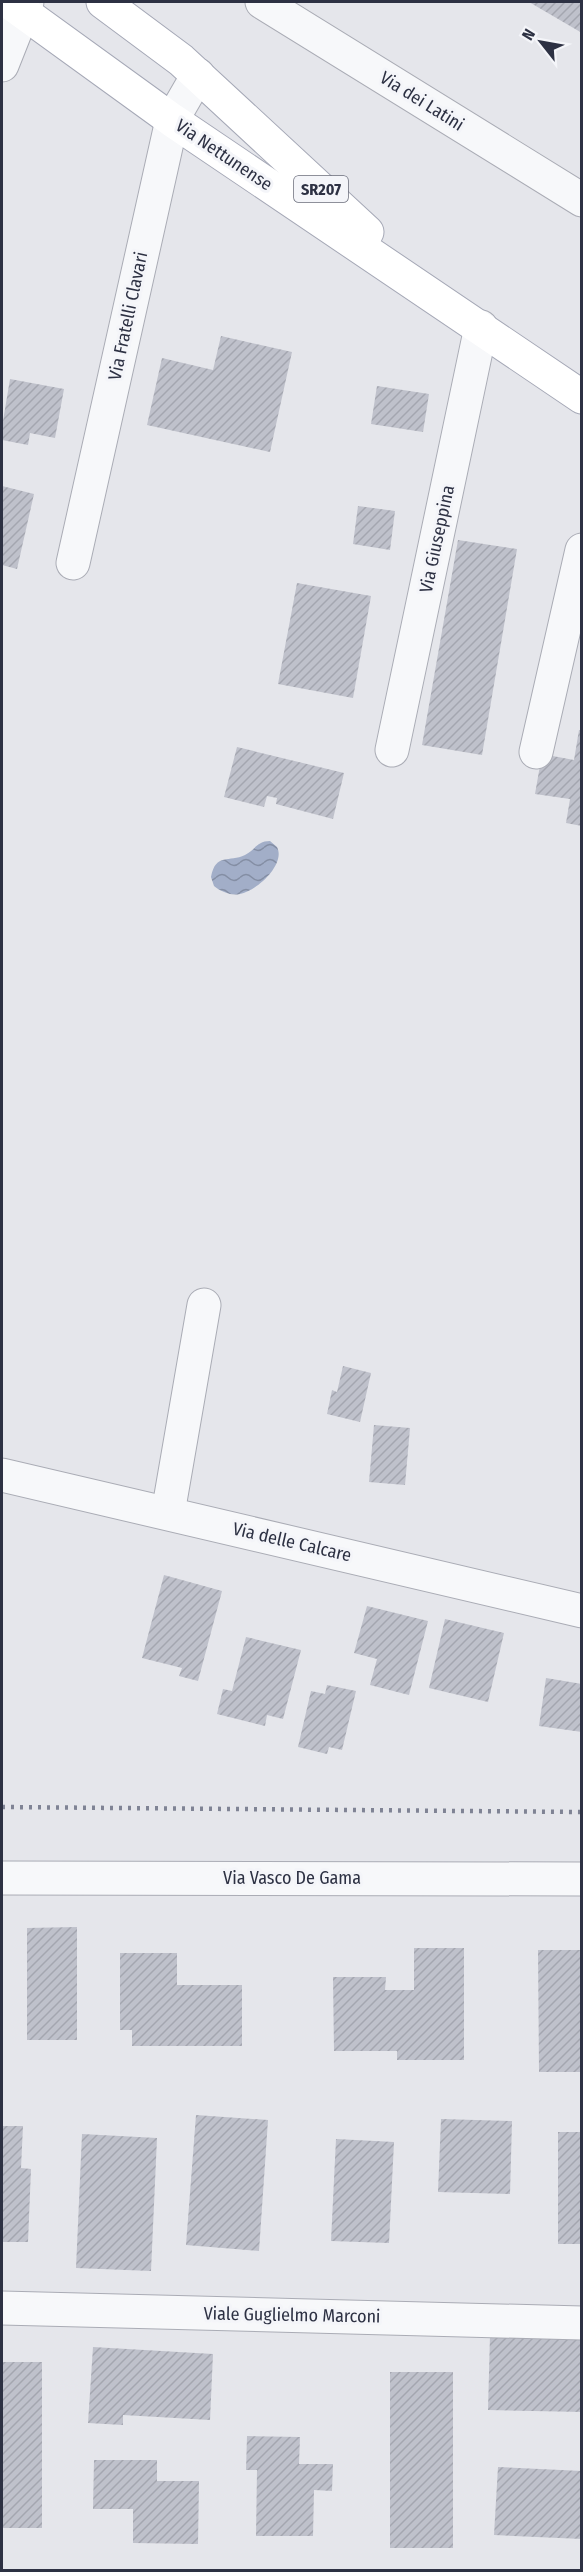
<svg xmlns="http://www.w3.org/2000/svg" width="583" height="2572" font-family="'Fira Sans Condensed',sans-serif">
<defs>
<pattern id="water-waves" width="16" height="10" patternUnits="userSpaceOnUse" patternTransform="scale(1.5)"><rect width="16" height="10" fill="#a2aec8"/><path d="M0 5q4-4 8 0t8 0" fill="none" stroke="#848ea4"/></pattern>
<pattern id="building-hatch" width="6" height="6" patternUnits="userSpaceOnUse" patternTransform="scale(1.5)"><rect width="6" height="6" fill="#bfc1cb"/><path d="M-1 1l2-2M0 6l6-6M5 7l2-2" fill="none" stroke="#a4a6b0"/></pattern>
</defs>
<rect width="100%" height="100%" fill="#e5e6eb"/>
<!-- water -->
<path fill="url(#water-waves)" d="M 270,841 L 277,847 C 286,864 257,891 240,894 C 232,896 221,892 214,886 L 211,877 C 216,852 229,863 245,855 C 255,850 257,841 270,841 Z"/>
<!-- building -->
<g fill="url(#building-hatch)">
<polygon points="529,2 582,2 582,33"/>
<polygon points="221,336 292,352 270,452 147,425 162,358 213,370"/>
<polygon points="10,379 64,389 55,438 30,433 28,445 2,440 2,427"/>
<polygon points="377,386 429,394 423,432 371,424"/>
<polygon points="2,486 34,494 17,569 2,565"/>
<polygon points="358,506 395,511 390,550 353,544"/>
<polygon points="458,540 517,549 482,755 422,745"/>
<polygon points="297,583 371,596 353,698 278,684"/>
<polygon points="579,730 582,730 582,826 566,823 570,799 535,794 542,754 574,760"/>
<polygon points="237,747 344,773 333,819 276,804 277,798 267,796 264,807 224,797"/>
<polygon points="343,1366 371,1373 360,1422 327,1414 332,1390 337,1392"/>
<polygon points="374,1425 410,1428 405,1485 369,1482"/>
<polygon points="164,1575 222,1591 198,1681 179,1676 182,1668 142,1658"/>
<polygon points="367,1606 428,1621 409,1695 370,1685 377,1659 354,1653"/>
<polygon points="445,1619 504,1633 488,1702 429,1688"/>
<polygon points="246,1637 301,1650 283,1719 267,1715 265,1726 217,1714 223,1689 232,1691"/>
<polygon points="546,1678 582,1684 582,1732 539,1726"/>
<polygon points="327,1685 356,1691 342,1750 329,1747 327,1754 298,1747 311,1691 325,1694"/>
<polygon points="77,1927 77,2040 27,2040 27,1928"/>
<polygon points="414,1948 464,1948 464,2060 397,2060 397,2051 334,2051 333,1977 386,1977 385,1990 414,1990"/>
<polygon points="538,1950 582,1950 582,2072 539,2072"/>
<polygon points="120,1953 177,1953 177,1985 242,1985 242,2046 132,2046 132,2030 120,2030"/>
<polygon points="196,2115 268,2120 259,2251 186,2245"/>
<polygon points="441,2119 512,2121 510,2194 438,2192"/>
<polygon points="2,2126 23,2126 21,2168 31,2169 28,2242 2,2242"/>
<rect x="558" y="2132" width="24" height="112"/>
<polygon points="82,2134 157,2138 151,2271 76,2268"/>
<polygon points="336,2139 394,2142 389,2243 331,2241"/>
<polygon points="490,2335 582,2337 582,2412 488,2410"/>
<polygon points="93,2347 213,2354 210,2420 123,2415 123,2425 88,2423"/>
<rect x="2" y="2362" width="40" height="166"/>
<rect x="390" y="2372" width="63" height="176"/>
<polygon points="247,2436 300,2437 299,2464 333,2464 332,2491 314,2490 313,2536 256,2536 257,2470 246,2470"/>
<polygon points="94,2460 157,2460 157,2481 199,2481 198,2544 133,2543 133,2509 93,2509"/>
<polygon points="498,2467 582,2471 582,2539 494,2535"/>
</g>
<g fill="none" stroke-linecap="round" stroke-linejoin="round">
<!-- minor casing -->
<g stroke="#aaacb5" stroke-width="35">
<g id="minor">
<polyline points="262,2 582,200"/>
<polyline points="2,65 27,2"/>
<polyline points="73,563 172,120 198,75"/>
<polyline points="392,750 481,327"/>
<polyline points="536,752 582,550"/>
<polyline points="2,1475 582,1611"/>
<polyline points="168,1513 204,1305"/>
<polyline points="2,1878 582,1879"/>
<polyline points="2,2308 582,2323"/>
</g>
</g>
<!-- major casing -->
<g stroke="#a5a8b6" stroke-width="35">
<g id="major">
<polyline points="9,2 172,120 582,397"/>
<polyline points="103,2 181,60 367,232"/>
</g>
</g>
<!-- minor -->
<use href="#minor" stroke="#f7f8fa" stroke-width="33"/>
<!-- major -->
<use href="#major" stroke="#fff" stroke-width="33"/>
<!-- rail -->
<polyline stroke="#7f8394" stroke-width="4.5" stroke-dasharray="3 6" stroke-linecap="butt" points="2,1807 582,1812"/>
</g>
<g text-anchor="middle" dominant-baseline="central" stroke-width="6" stroke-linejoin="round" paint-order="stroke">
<!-- shield labels -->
<rect fill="#f4f5f9" stroke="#696c7a" stroke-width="1.5" x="294" y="176" width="54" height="26" rx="4.5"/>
<g font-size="16" font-weight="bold" fill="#2d3143">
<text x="321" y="189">SR207</text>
</g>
<!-- street labels -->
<g font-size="18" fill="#2d3143" stroke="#f4f5f9">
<text transform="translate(422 101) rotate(32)">Via dei Latini</text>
<text transform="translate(224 155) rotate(34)">Via Nettunense</text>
<text transform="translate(128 316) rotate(-78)">Via Fratelli Clavari</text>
<text transform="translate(437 539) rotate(-78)">Via Giuseppina</text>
<text transform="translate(292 1542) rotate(13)">Via delle Calcare</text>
<text x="292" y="1878">Via Vasco De Gama</text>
<text transform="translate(292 2315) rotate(1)">Viale Guglielmo Marconi</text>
</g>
</g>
<!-- border -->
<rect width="583" height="2572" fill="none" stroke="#2d3143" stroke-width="6"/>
<!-- north arrow -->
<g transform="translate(541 42) rotate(301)" stroke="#f4f5f9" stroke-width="4.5" paint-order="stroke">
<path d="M0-4.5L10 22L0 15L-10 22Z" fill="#2d3143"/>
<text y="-9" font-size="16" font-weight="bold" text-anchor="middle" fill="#2d3143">N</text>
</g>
</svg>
